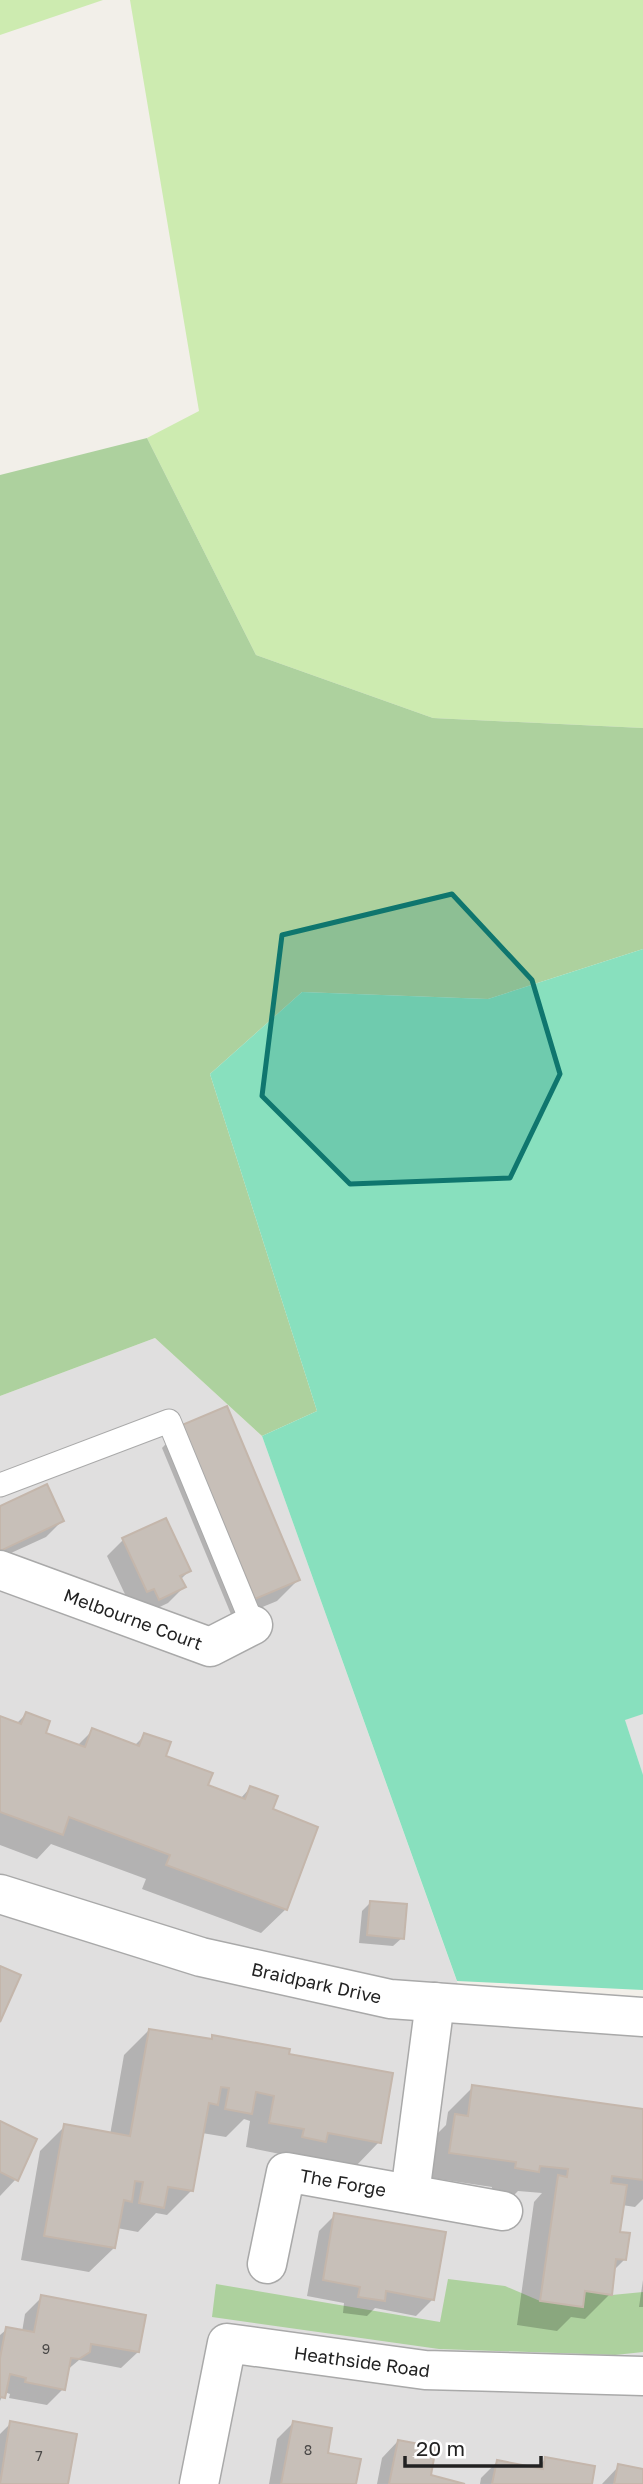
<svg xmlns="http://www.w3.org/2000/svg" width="643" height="2484" font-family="'Golos Text',sans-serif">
<rect width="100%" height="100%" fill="#f2efe9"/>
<!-- residential -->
<polygon fill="#e0dfdf" points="155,1338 262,1436 465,2004 643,2017 643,2484 0,2484 0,1396"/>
<!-- grass -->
<g fill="#cdebb0">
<polygon points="0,0 103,0 0,35"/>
<polygon points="130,0 643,0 643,728 433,718 256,655 147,438 199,411"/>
</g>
<!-- forest -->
<g fill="#add19e">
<polygon points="147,438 256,655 433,718 643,728 643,949 488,999 302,992 210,1074 317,1411 262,1436 155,1338 0,1396 0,475"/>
<polygon points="448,2279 505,2286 540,2301 582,2307 585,2291 612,2295 643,2292 643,2352 615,2355 439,2349 212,2317 216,2284 440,2322"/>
</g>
<!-- pitch -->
<polygon fill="#88e0be" points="643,949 643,1990 457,1981 262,1436 317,1411 210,1074 302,992 488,999"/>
<!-- parking -->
<polygon fill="#e2e2e2" points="643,1714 643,1775 625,1720"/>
<!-- shadow -->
<g fill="#0003">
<polygon points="183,1426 298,1580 277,1601 233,1619 162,1448"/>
<polygon points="0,1508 62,1521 46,1537 0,1558"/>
<polygon points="123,1540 189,1571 180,1580 184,1587 168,1603 143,1615 131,1607 107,1556"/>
<polygon points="26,1714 43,1734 77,1746 93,1730 134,1746 145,1735 164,1757 206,1786 240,1799 250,1788 271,1810 286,1909 261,1933 142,1889 146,1879 51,1844 37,1859 0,1845 0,1718 16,1724"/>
<polygon points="370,1903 402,1938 393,1946 359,1943 362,1911"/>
<polygon points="149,2030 209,2041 213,2036 287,2056 379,2142 355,2167 279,2161 280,2154 246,2147 250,2121 244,2119 226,2137 202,2133 192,2190 167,2215 156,2213 138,2232 117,2228 114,2248 89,2272 21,2260 40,2151 65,2126 110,2135 124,2055"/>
<polygon points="473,2087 643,2111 643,2199 635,2207 622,2205 618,2234 625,2259 613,2271 610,2294 585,2319 571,2317 557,2331 517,2325 534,2202 542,2193 518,2191 513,2196 491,2193 492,2187 425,2177 430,2141 446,2125 448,2112"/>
<polygon points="0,2123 16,2179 0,2196"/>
<polygon points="335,2215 433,2299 416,2316 375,2308 367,2316 343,2313 344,2303 307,2296 319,2231"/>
<polygon points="643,2280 643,2307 639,2307"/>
<polygon points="42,2297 138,2352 121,2368 79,2360 66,2371 63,2389 47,2405 9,2398 10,2394 4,2392 0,2401 0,2335 7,2329 22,2332 25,2314"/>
<polygon points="11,2423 66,2484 0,2484 0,2434"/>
<polygon points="293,2423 326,2454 354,2484 269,2484 277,2439"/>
<polygon points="398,2441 429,2477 464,2484 377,2484 382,2458"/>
<polygon points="546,2459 590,2484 480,2484 481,2478 497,2462 535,2469"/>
<polygon points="619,2466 643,2471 643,2484 602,2484"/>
</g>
<!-- building -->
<g fill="#c7bfb8" stroke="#c4b6ab" stroke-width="2">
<polygon points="227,1406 300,1580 255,1599 182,1425"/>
<polygon points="47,1484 64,1521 0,1551 0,1506"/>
<polygon points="166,1518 191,1571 180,1576 186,1587 159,1600 154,1589 147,1592 122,1538"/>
<polygon points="26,1712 50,1721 46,1733 85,1747 92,1728 139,1746 144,1733 171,1742 166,1756 213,1773 208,1785 245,1799 250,1786 278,1796 273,1809 318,1827 287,1910 166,1865 170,1855 69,1817 63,1835 0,1812 0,1716 21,1724"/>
<polygon points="370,1901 407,1904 404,1939 367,1935"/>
<polygon points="0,1966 21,1975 0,2022"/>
<polygon points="149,2029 212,2039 212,2035 290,2049 289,2054 393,2073 381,2143 328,2133 326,2142 302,2137 304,2129 269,2123 274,2096 256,2092 252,2114 225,2109 229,2088 221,2087 218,2105 209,2103 193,2191 168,2187 164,2208 139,2203 143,2182 135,2181 132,2202 124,2200 115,2248 44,2236 64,2124 130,2136"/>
<polygon points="472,2085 643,2109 643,2180 612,2176 611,2183 627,2185 620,2232 630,2233 626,2260 616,2259 612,2295 585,2291 583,2307 540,2301 558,2175 567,2177 568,2169 540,2166 539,2172 515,2168 516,2162 449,2153 455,2114 468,2116"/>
<polygon points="0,2121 37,2139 18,2181 0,2172"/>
<polygon points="334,2213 446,2232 434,2300 386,2291 385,2301 358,2297 360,2287 323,2280"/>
<polygon points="41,2295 146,2315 139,2352 91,2344 90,2352 79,2359 71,2358 65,2390 25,2382 26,2378 10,2374 5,2398 0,2397 0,2358 6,2327 34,2332"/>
<polygon points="10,2421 77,2434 68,2484 0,2484"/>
<polygon points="293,2421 332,2428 328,2453 361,2459 356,2484 281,2484"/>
<polygon points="398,2440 436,2447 431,2475 465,2484 389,2484"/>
<polygon points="545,2457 595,2466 592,2484 492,2484 497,2460 543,2469"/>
<polygon points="618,2464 643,2469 643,2484 614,2484"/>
</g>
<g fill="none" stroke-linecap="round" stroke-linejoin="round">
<!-- lane casing -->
<g stroke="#a9a9a9" stroke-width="25">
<polyline id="lane" points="0,1485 169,1421 253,1625"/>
</g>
<!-- street casing -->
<g stroke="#a9a9a9" stroke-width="41">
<g id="street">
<path id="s1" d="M 0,1570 L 210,1647 L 253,1625"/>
<path id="s2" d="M 0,1894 L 201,1957 L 390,1999 L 643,2017"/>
<polyline points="410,2194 435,2002"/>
<path id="s3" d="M 267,2264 L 286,2172 L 503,2211"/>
<path id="s4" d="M 199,2484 L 227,2343 L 425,2370 L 643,2376"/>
</g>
</g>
<!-- lane -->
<use href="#lane" stroke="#fff" stroke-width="23"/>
<!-- street -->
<use href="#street" stroke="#fff" stroke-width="38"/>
</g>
<!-- marked area -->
<path fill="#0f766e" fill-opacity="0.2" stroke="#0f766e" stroke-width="5" stroke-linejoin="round" d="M 452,894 L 532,980 L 560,1074 L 510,1178 L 350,1184 L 262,1096 L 282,935 Z"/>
<g text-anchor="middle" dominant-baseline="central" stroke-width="5" stroke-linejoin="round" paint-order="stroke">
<!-- number labels -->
<g font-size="14" fill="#4b4948">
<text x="46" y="2348">9</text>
<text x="308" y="2449">8</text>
<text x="39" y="2455">7</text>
</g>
<!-- street labels -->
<g font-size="18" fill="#222" stroke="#fff">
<text stroke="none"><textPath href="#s1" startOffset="142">Melbourne Court</textPath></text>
<text stroke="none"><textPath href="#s2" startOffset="329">Braidpark Drive</textPath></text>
<text stroke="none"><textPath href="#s3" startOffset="152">The Forge</textPath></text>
<text stroke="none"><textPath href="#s4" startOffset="280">Heathside Road</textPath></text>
</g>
</g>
<!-- scale -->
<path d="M405 2456v10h136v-10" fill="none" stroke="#222222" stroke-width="3.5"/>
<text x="416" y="2456" font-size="21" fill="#222222" stroke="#ffffff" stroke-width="5" paint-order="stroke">20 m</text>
</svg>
